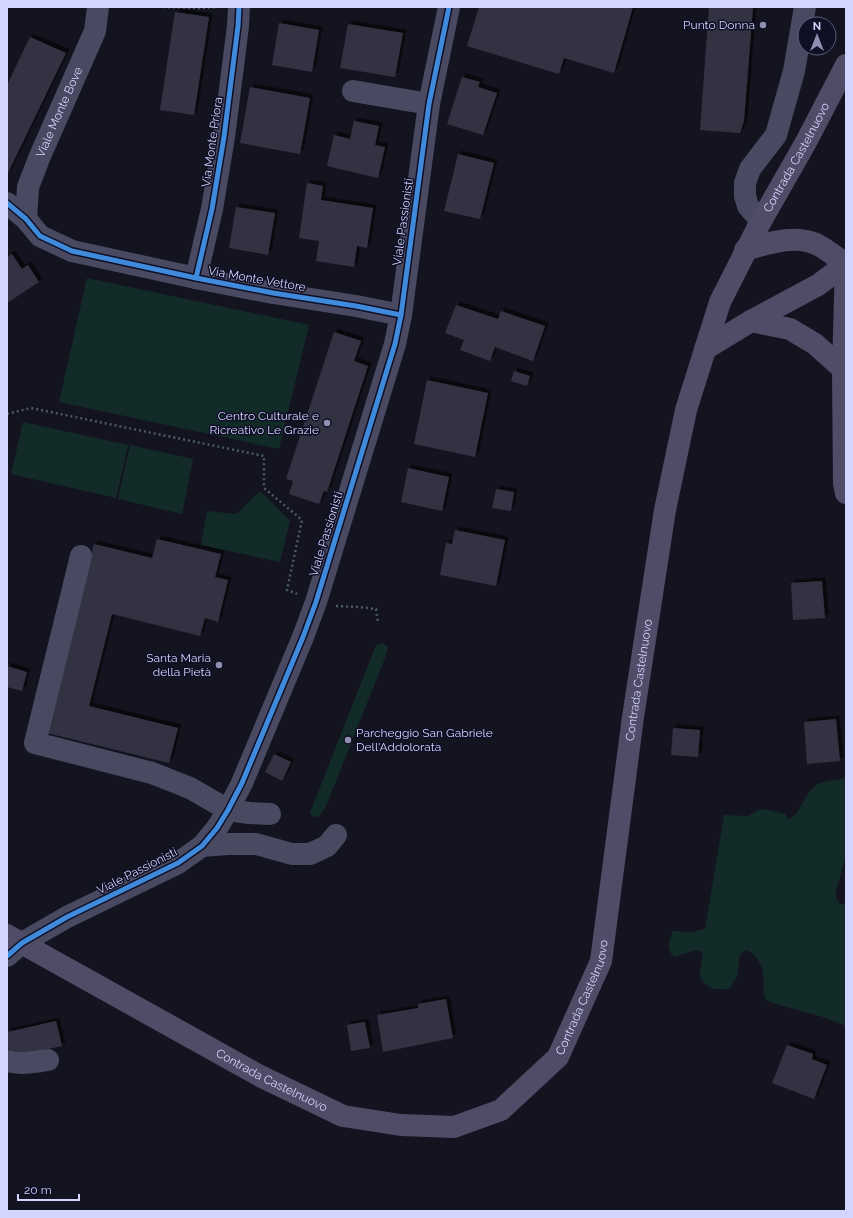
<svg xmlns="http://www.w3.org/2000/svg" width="853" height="1218" font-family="Raleway,sans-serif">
<defs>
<filter id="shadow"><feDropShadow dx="3.5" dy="-3.5" stdDeviation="0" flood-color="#0009"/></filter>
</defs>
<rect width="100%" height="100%" fill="#141420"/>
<!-- green -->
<g fill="#122b29">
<polygon points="87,278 309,325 279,449 59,402"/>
<polygon points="23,422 128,445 116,498 11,474"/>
<polygon points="130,445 193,459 182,514 118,499"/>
<polygon points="260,491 290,521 280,562 201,545 207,511 236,514"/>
<polygon points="382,643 388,647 385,658 326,806 319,817 312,816 310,813 376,645"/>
<path d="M 846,778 L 846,856 L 836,891 L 836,898 L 840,904 L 846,903 L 846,1026 L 823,1017 L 773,1003 L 766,1000 C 760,986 768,973 758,960 C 754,954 752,952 746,950 L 740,955 L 737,976 L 730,988 C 719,991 702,989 700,974 C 700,967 702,959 703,952 L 696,950 L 674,957 C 665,947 669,942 673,931 L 691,932 L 705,929 L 724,815 L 748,816 L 760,809 L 768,810 L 785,814 L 789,820 C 802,812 804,792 818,784 C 826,780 838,780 846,778 Z"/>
</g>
<!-- building -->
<g fill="#323242" filter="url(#shadow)">
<polygon points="479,7 633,7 614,73 564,58 559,74 467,46"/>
<polygon points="709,7 753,7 744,121 740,133 700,130"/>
<polygon points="175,12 209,17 194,115 160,110"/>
<polygon points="279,23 319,30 312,72 272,65"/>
<polygon points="348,24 403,33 395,77 340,68"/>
<polygon points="30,37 66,53 7,175 7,85"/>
<polygon points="462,77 480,82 478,87 497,93 483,135 447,124"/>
<polygon points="250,87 310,98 300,154 240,143"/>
<polygon points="354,121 379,126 375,145 385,147 378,178 327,166 334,135 350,139"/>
<polygon points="458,154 494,163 480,219 444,211"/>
<polygon points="307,183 323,186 321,200 373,208 367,248 357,246 354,267 316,261 319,241 299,238"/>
<polygon points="236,207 275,213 268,255 229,248"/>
<polygon points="12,254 22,269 28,265 39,282 7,303 7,257"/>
<polygon points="456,305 498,319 501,311 545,326 533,361 495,347 490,361 460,350 464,340 445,333"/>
<polygon points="334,332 361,341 354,361 368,366 327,492 324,491 319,504 289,494 293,481 286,479"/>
<polygon points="514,371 530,376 527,386 511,381"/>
<polygon points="427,380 488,393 475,457 414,444"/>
<polygon points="408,468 449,477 442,511 401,502"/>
<polygon points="496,489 514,492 511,511 492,508"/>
<polygon points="455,530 505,540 496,586 440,575 446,543 452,544"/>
<polygon points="157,539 221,554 215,577 228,580 218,622 205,618 200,636 112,614 89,706 178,728 169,763 47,733 94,544 152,558"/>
<polygon points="822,581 825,618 793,620 791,583"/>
<polygon points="7,666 27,672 22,691 7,687"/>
<polygon points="836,719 840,761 807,764 804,722"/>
<polygon points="673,728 700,730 698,757 671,755"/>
<polygon points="274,754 291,762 282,781 265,772"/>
<polygon points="446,999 453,1038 383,1052 377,1015 418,1008 418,1004"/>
<polygon points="56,1021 62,1046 10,1057 7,1042 7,1032"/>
<polygon points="365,1022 370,1048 351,1051 347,1025"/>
<polygon points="787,1045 813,1054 812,1059 827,1065 814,1099 772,1083"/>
</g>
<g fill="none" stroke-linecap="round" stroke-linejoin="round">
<!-- path -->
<g stroke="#4a5b65" stroke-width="2.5" stroke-dasharray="2 3" stroke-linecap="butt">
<polyline points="163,7 198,8 219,7"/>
<polyline points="7,414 31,408 264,456 264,488 302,520 287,590 297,594"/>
<polyline points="336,606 358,607 376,609 378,623"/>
</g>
<!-- minor -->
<g stroke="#494a61" stroke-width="22">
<polyline points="353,91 429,104"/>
<polyline points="7,203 26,219 40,236 72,251 196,278 273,293 356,306 401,315"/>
<path id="s1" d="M 26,219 L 28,187 L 40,156 L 95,31 L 98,7"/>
<polyline points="761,221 748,206 745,196 745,183 750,169 776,135 794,71 805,7"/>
<polyline points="196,278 212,209 224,137 238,26 239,7"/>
<polyline points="81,556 35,743 152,773 190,788 228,810 249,813 270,814"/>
<polyline points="202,846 228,844 256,844 292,854 310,854 327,846 336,835"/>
<polyline points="7,956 22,943 67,917 178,863 202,846 217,828 228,810 242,783 303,637 316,602 395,344 401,315 429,104 449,7"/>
<path d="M 7,1061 C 21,1065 35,1062 48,1060"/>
</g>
<!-- major -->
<g stroke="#504b67" stroke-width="22">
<path d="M 745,250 C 766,244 796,233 818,245 C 828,250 837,258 846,264"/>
<polyline points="846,263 843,369 844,483 846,493"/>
<polyline points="751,321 790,329 815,344 843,369"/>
<polyline points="705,349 751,321 818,285 846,264"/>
<path id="s2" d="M 7,935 L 260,1076 L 343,1116 L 401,1125 L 454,1127 L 501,1110 L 558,1057 L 601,961 L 633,717 L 665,510 L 686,410 L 720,302 L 761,221 L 806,142 L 846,65"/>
</g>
<!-- cycleway casing -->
<g stroke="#0f0f25" stroke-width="8">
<g id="cycleway">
<polyline points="7,203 26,219 40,236 72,251 196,278 273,293 356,306 401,315"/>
<polyline points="196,278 212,209 224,137 238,26 239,7"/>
<polyline points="7,956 22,943 67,917 178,863 202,846 217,828 228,810 242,783 303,637 316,602 395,344 401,315 429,104 449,7"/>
</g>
</g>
<!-- cycleway -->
<use href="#cycleway" stroke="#408adc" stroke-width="5"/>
</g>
<!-- markers -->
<g fill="#9091b1" stroke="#0f0f25" stroke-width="1.5">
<circle cx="763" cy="25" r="4"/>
<circle cx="327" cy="423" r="4"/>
<circle cx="219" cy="665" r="4"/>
<circle cx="348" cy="740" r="4"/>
</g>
<g text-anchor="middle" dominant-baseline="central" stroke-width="3" stroke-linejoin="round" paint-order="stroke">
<!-- poi labels -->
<g font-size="12" fill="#d3d4ff" stroke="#0f0f25" text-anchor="end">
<text x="755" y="25">Punto Donna</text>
<text x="319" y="416">Centro Culturale e<tspan x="319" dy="14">Ricreativo Le Grazie</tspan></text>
<text x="211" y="658">Santa Maria<tspan x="211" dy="14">della Pietà</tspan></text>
<text x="356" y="733" text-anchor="start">Parcheggio San Gabriele<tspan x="356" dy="14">Dell'Addolorata</tspan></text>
</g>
<!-- street labels -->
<g font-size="12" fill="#d3d4ff" stroke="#0f0f25">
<text stroke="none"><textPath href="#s1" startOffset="113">Viale Monte Bove</textPath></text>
<text transform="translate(212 142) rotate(-82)">Via Monte Priora</text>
<text stroke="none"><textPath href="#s2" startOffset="1561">Contrada Castelnuovo</textPath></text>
<text transform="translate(403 222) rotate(-82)">Viale Passionisti</text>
<text transform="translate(257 279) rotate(10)">Via Monte Vettore</text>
<text transform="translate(326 534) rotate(-73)">Viale Passionisti</text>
<text stroke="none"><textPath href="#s2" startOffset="1010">Contrada Castelnuovo</textPath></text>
<text transform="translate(137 871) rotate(-27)">Viale Passionisti</text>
<text stroke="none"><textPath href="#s2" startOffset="686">Contrada Castelnuovo</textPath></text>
<text stroke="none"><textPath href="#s2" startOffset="302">Contrada Castelnuovo</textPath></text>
</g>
</g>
<!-- border -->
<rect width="853" height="1218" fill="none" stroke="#d3d4ff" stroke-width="16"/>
<!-- north arrow -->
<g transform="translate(817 36)"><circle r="19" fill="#0f0f25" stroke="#5d5e7c"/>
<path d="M0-3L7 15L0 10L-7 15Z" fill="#9091b1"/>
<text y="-6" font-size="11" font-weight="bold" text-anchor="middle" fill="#d3d4ff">N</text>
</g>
<!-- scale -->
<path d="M18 1194v6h61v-6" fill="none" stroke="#d3d4ff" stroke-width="2"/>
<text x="24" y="1194" font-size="12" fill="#d3d4ff" stroke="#0f0f25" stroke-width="3" paint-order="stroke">20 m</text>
</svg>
